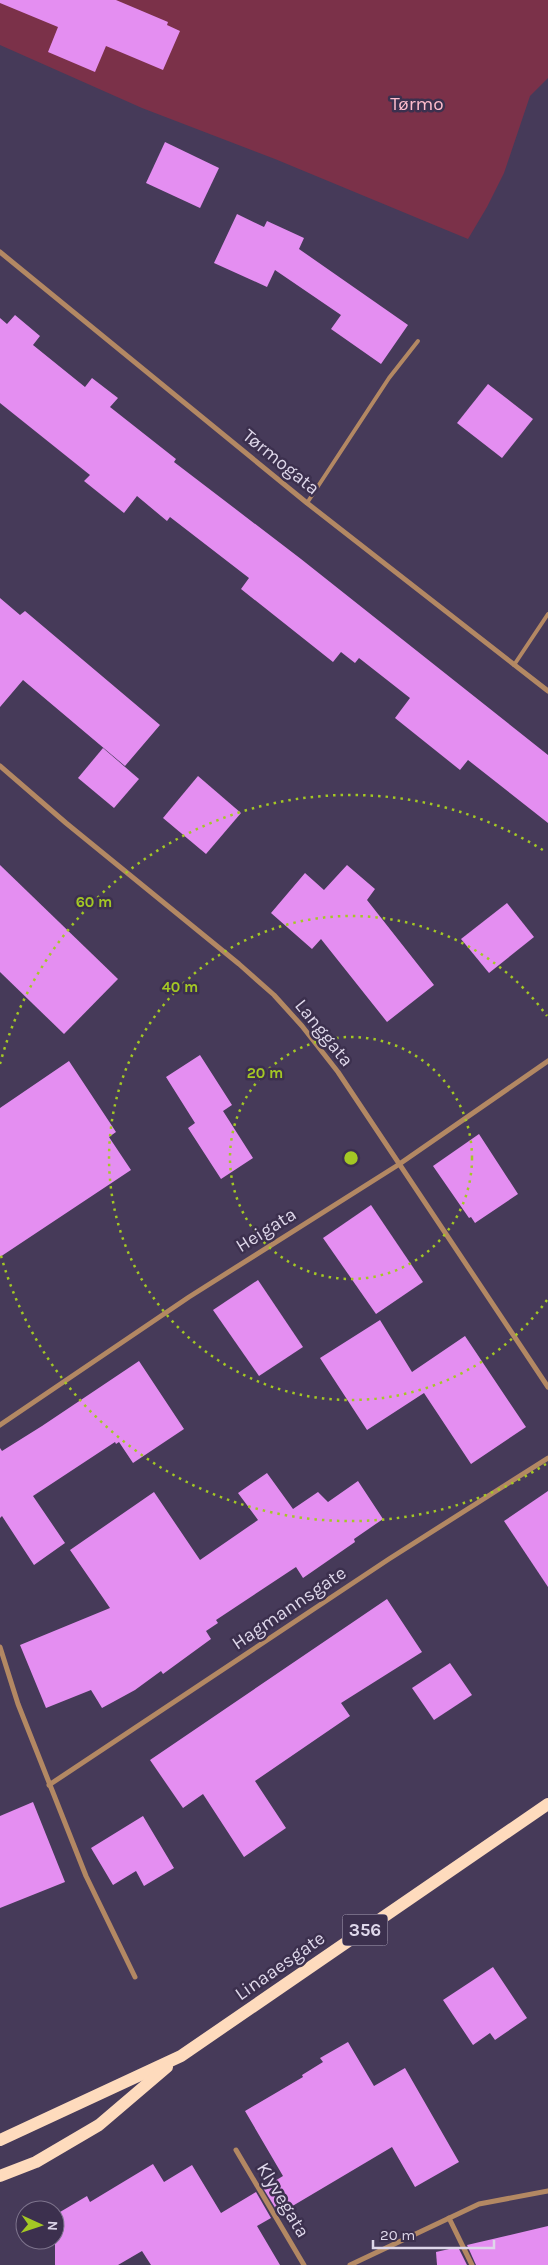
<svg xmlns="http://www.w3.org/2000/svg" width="548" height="2265" font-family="Karla,sans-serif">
<rect width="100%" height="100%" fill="#463a59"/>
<!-- green -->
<polygon fill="#7b3149" points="0,0 548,0 548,78 530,96 504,173 487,207 468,239 275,159 142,108 0,45"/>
<!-- building -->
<g fill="#e48ef1">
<polygon points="0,0 116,0 168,22 167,25 180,31 163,70 106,46 95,72 48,52 58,27 0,3"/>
<polygon points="165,142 219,168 200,208 146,183"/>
<polygon points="237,214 264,227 267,221 304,238 299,249 408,325 381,364 331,329 341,315 275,270 267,287 214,263"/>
<polygon points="15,315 40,336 33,345 85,387 92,378 118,398 110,407 176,459 174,462 301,559 548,755 548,823 468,760 460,770 395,718 410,698 359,658 355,663 341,652 333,662 241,589 249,578 170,517 167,521 137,496 124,513 84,481 90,475 0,403 0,318 7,324"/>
<polygon points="488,384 533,419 502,458 457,423"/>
<polygon points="0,598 20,615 25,611 160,725 125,766 23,680 0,707"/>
<polygon points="103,748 139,779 114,808 78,778"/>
<polygon points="198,776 241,813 206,854 163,818"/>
<polygon points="0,865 118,979 64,1034 0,972"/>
<polygon points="347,865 375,889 367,900 434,985 387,1022 321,939 312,949 271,913 305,873 324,890"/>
<polygon points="507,903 534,937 489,973 461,939"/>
<polygon points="200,1055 232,1105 223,1111 253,1158 221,1179 188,1128 195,1123 166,1077"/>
<polygon points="69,1061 116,1132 109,1137 131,1170 0,1257 0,1108"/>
<polygon points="479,1134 518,1194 475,1223 471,1217 469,1218 433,1166"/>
<polygon points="371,1205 423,1282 376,1314 323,1238"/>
<polygon points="258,1280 303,1347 259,1376 213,1310"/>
<polygon points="380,1320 412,1372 465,1336 526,1427 471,1464 424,1393 367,1430 320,1358"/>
<polygon points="139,1361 184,1429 133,1463 119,1442 116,1444 115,1442 33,1496 65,1543 34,1565 2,1516 0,1518 0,1448 2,1451 42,1426"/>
<polygon points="267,1473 293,1509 318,1492 328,1502 358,1481 383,1519 354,1539 355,1542 303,1578 296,1567 216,1620 218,1623 206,1631 211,1639 163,1674 161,1671 135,1690 102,1708 91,1690 46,1708 20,1645 110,1608 70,1550 154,1492 200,1560 258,1520 238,1493"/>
<polygon points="548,1491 548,1587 504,1521"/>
<polygon points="387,1599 422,1652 341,1703 350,1716 255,1781 286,1828 244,1857 203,1794 183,1808 150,1760"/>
<polygon points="450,1663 472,1695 434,1720 412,1688"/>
<polygon points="33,1802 65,1882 0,1908 0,1816"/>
<polygon points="143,1816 174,1868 144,1886 136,1871 113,1885 91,1848"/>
<polygon points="493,1967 527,2018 495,2040 490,2033 473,2045 443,2000"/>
<polygon points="348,2042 374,2086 405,2068 459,2162 415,2187 392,2147 279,2214 263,2188 283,2176 245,2111 303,2077 302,2075 323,2062 320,2058"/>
<polygon points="153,2164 164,2182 192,2165 221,2213 256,2192 271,2218 257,2226 280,2265 151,2265 142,2251 118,2265 55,2265 55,2215 87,2196 90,2202"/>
<polygon points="548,2226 548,2265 476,2265 467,2245"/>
<polygon points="458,2247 467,2265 437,2265 436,2252"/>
</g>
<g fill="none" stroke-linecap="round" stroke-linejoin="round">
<!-- service -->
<g stroke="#b38863" stroke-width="4">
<polyline points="307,503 389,378 418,341"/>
<polyline points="514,665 548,614"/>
</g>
<!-- minor -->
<g stroke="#b38863" stroke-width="5">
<polyline points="0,252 307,503 548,691"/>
<polyline points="0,766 66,823 239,964 274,995 302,1026 338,1072 548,1387"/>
<polyline points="0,1425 189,1297 398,1165 548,1061"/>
<polyline points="0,1647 18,1704 86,1876 135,1977"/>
<polyline points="49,1785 389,1559 548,1458"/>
<polyline points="236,2150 304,2265"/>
<polyline points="449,2218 472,2265"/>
<polyline points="350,2265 479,2204 548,2191"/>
</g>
<!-- primary -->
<g stroke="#fedbbd" stroke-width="12">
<polyline points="0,2140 181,2056 548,1804"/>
<polyline points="0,2176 36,2162 99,2125 167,2067"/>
</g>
</g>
<!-- distance rings -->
<g fill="none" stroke="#a4c824" stroke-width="2.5" stroke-dasharray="2.5 5">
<circle cx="351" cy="1158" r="121"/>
<path d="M547 1300A242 242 0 1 1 547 1016"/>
<path d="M546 1464A363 363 0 0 1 0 1252M0 1064A363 363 0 0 1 546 852"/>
</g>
<g text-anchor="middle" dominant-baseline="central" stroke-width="5" stroke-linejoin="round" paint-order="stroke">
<!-- shield labels -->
<rect fill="#3c304e" stroke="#ada5bb" stroke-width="1" x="342.5" y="1914.5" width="45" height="31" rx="4"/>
<g font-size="18" font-weight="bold" fill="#ded7ea">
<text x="365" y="1930">356</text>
</g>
<!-- park labels -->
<g font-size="19" fill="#febdcd" stroke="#3c304e">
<text x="417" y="104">Tørmo</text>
</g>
<!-- street labels -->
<g font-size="19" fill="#ded7ea" stroke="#3c304e">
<text transform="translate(281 462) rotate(39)">Tørmogata</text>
<text transform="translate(324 1033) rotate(51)">Langgata</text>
<text transform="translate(266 1230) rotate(-32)">Heigata</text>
<text transform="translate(289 1608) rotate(-34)">Hagmannsgate</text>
<text transform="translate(280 1966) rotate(-35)">Linaaesgate</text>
<text transform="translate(283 2200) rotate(59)">Klyvegata</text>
</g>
</g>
<circle cx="351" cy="1158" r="8" fill="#a4c824" stroke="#3c304e" stroke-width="2.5"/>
<g font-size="15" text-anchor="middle" font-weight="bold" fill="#a4c824" stroke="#3c304e" stroke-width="5" stroke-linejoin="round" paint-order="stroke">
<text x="94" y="907">60 m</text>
<text x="180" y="992">40 m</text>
<text x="265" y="1078">20 m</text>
</g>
<!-- north arrow -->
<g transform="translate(40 2225) rotate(93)"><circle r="24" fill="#3c304e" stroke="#7d738c"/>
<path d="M0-4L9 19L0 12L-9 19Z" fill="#a4c824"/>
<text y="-8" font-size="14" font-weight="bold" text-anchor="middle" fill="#ded7ea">N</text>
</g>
<!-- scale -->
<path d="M373 2240v8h121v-8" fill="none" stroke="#ded7ea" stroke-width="2.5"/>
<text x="380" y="2240" font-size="15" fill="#ded7ea" stroke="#3c304e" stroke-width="4" paint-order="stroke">20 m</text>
</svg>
